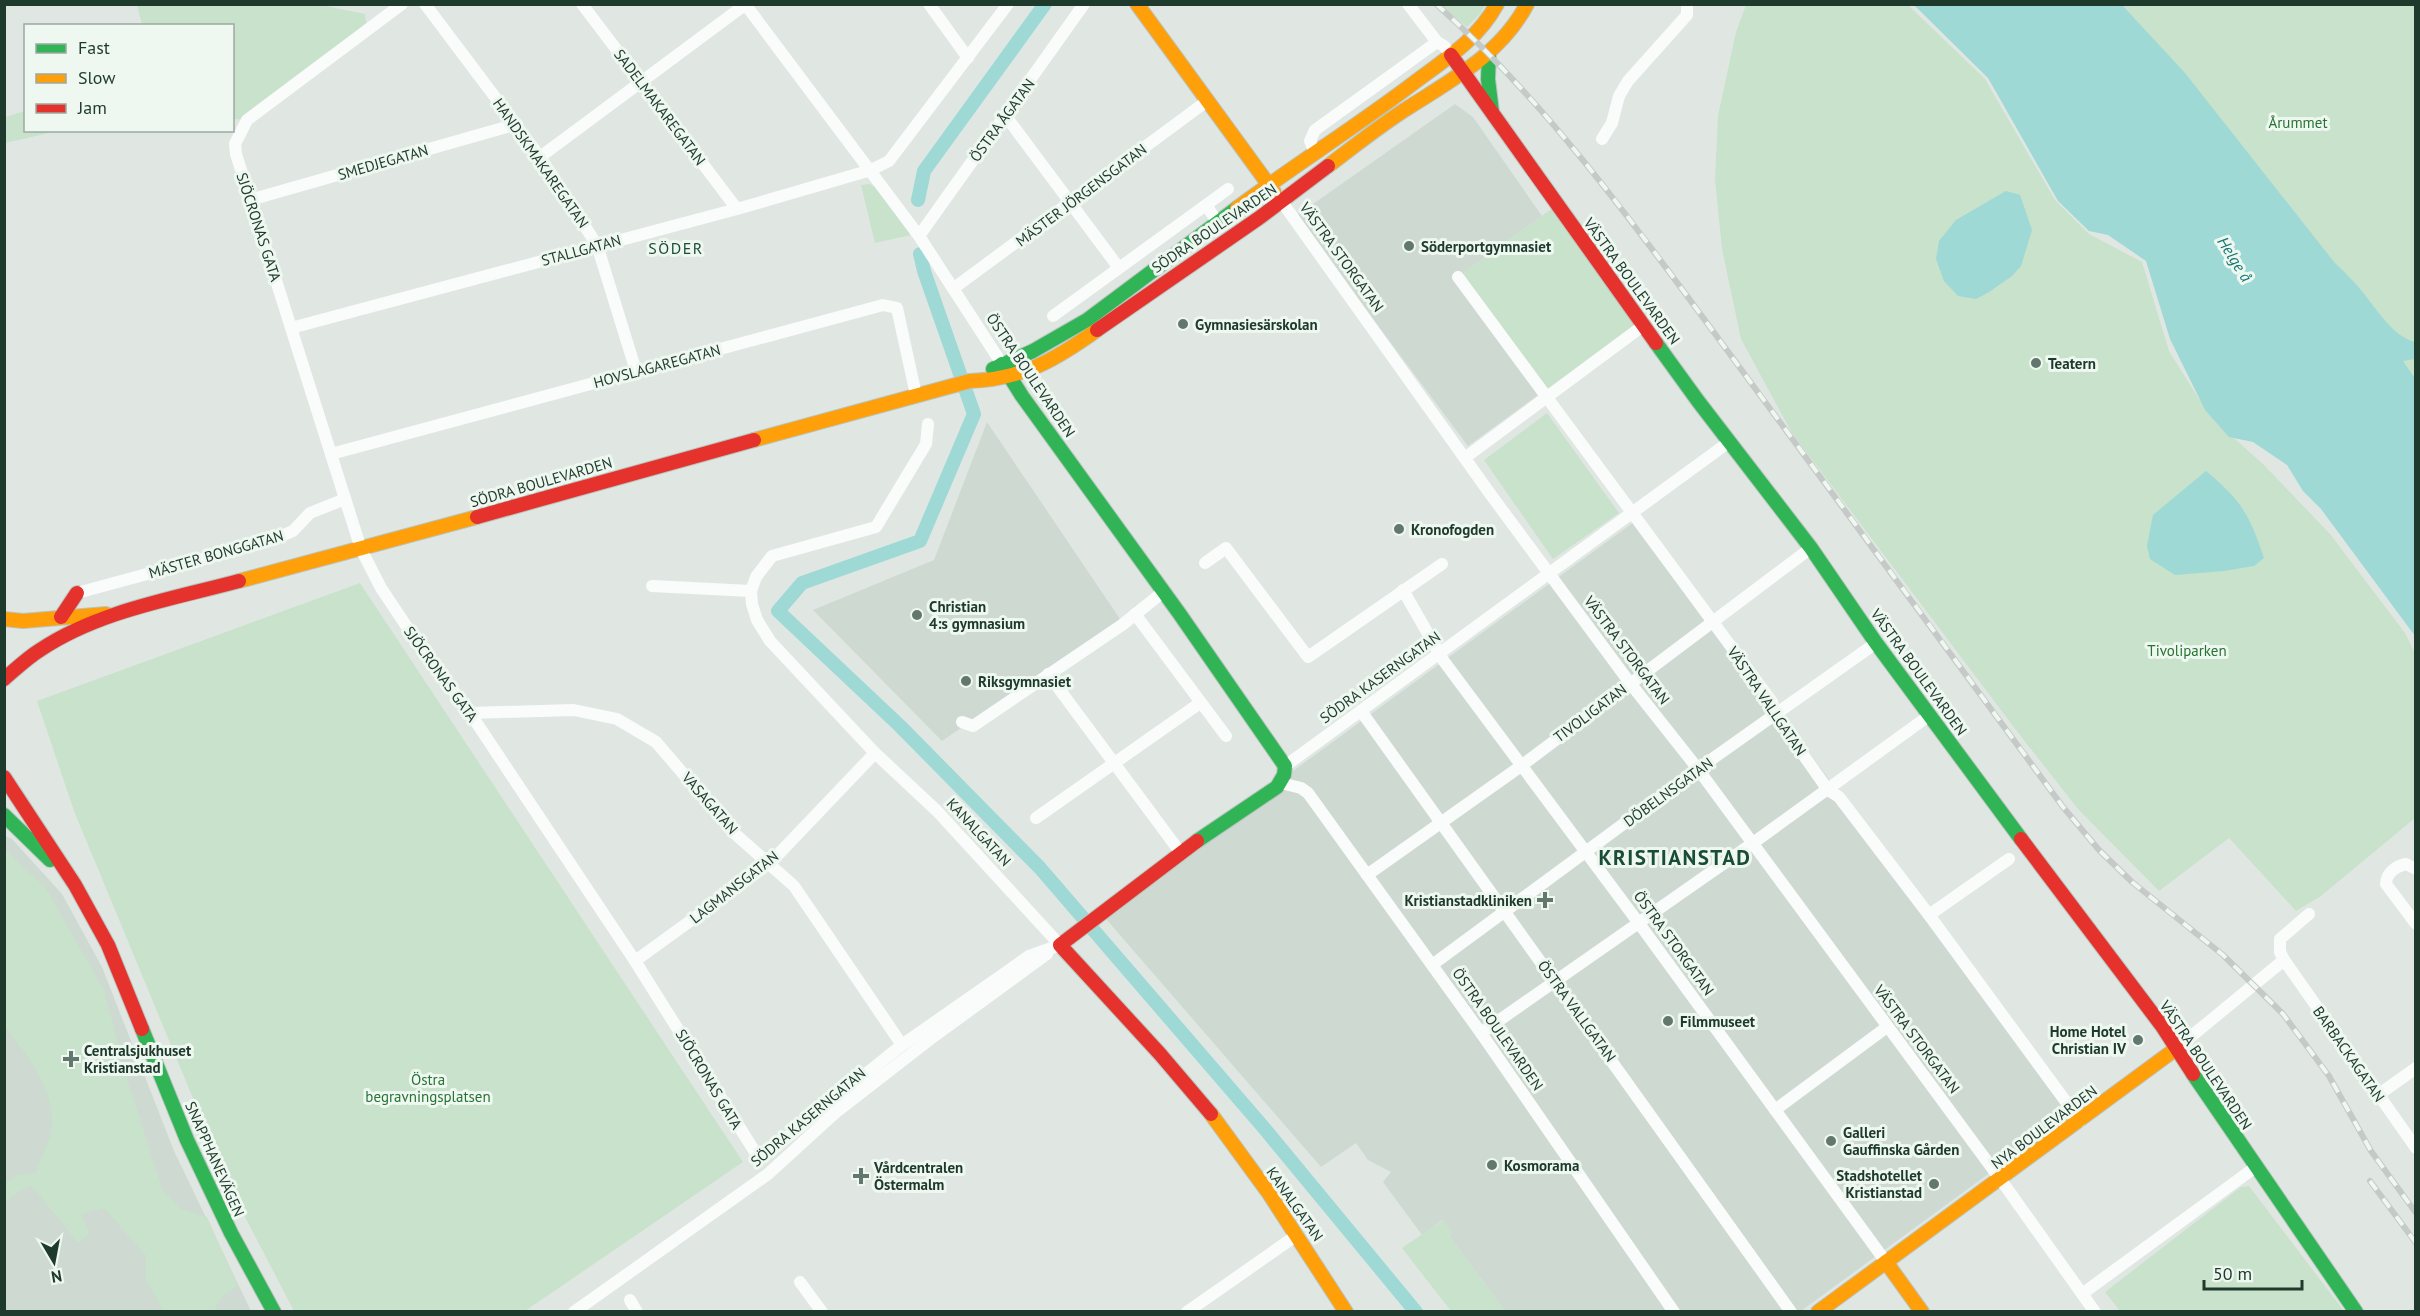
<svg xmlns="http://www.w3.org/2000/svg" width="2420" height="1316" font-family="'PT Sans',sans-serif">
<rect width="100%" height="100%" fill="#e0e7e3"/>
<!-- built -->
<g fill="#ced9d2">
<polygon points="1455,104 1473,117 1542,216 1458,277 1542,392 1468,446 1296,216"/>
<polygon points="987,422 1120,619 942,741 813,610 934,560"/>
<polygon points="1638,519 2073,1112 1801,1311 1505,1311 1449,1236 1452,1234 1442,1220 1422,1235 1383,1182 1391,1172 1368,1160 1356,1143 1321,1167 1100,912"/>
<polygon points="5,836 12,839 62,894 102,967 174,1151 251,1311 5,1312"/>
</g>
<!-- green -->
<g fill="#c8e2cb">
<polygon points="137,5 321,5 365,14 367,30 247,120 233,119 232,26 142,25"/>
<polygon points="1441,5 1485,5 1480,14 1467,27"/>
<polygon points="1746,5 1908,5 1985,79 2055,200 2089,234 2142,262 2169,351 2199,399 2235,439 2265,466 2330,534 2405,633 2415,653 2415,818 2321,896 2296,911 2229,838 2159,891 2078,809 2016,730 1792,433 1741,339 1722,249 1715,179 1718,116 1736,32"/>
<polygon points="2071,5 2415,5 2415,494"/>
<polygon points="25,111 26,130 58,131 5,143 5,117"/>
<polygon points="870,184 878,189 911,235 875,243 861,185"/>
<polygon points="1557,205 1644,325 1545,396 1458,277"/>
<polygon points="1547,413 1619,513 1553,559 1484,460"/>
<polygon points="360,583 743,1162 525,1311 294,1311 231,1190 74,811 37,701"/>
<path d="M 5,849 L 46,888 L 104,990 L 128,1081 L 163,1191 L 181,1209 L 207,1217 L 238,1286 L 223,1296 L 214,1311 L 164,1311 L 146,1281 L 146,1256 L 104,1208 L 81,1214 L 90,1233 L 78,1243 L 32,1186 L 23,1189 L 5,1203 L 5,1183 L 17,1175 L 36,1173 C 40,1156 51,1142 52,1125 C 53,1087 27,1055 5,1027 Z"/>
<polygon points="2249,1186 2344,1311 2120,1311 2105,1292 2241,1187"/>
<polygon points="1443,1220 1453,1233 1449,1236 1505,1311 1451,1311 1402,1248"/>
</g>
<!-- water -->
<g fill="#9ed9d5">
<path d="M 1914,5 L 2122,5 L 2185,73 L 2334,262 C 2343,271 2353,280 2361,290 C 2376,308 2392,336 2415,342 L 2415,359 L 2403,361 L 2416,380 L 2415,636 L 2321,509 L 2303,491 L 2287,465 L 2253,442 L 2229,437 L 2205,410 L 2170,339 L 2146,261 L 2108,235 L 2089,231 L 2058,201 L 1988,78 Z"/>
<polygon points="2006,191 2020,195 2032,230 2021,266 2012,276 1989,292 1976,299 1958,296 1944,281 1936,259 1939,241 1956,220"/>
<path d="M 2206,471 C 2242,501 2249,514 2264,558 L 2254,566 L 2224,571 L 2175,575 L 2150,559 L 2147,546 L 2153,515 Z"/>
</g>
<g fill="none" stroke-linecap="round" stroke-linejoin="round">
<!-- canal -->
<g stroke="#9ed9d5" stroke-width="14">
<polyline points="918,200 924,171 1045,4"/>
<polyline points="920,254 924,271 974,414 920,541 802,583 778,611 900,726 1040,868 1264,1128 1416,1312"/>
</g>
<!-- fast casing -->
<g stroke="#b9c4be" stroke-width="16">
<g id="fast">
<polyline points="1489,54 1488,79 1492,112"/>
<polyline points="1656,343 1698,401 1811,548 1876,643 2021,839"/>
<polyline points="1002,364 1022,396 1179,613 1285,766 1284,775 1277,787 1197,841"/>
<polyline points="993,369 1033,351 1087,320 1237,208"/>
<polyline points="4,815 50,860"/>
<polyline points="142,1029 187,1140 231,1233 274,1312"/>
<polyline points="2193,1074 2356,1312"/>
</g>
</g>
<!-- slow casing -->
<g stroke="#b9c4be" stroke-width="16">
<g id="slow">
<polyline points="1137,4 1274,192"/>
<path d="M 1328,166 C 1353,147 1377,128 1403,111 C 1449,81 1501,55 1527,4"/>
<path d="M 1237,208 C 1295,165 1357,126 1415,82 C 1447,58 1477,40 1497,4"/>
<path d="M 754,440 L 970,381 C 1023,379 1055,360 1097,330"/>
<polyline points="239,581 477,517"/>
<polyline points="4,619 23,621 106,614"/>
<polyline points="1211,1114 1268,1192 1346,1312"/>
<polyline points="1886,1262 1922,1312"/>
<polyline points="1818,1312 2177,1048"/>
</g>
</g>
<!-- jam casing -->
<g stroke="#b9c4be" stroke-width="16">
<g id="jam">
<polyline points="1451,55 1656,343"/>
<polyline points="1097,330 1259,218 1328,166"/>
<polyline points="477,517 754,440"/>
<polyline points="61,617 77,593"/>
<path d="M 4,679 C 16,669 27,658 40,650 C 98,611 172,599 239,581"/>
<polyline points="4,777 75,885 108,945 142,1029"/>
<polyline points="2021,839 2162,1026 2193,1074"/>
<polyline points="1197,841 1060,945 1160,1054 1211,1114"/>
</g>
</g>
<!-- street -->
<g stroke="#fafbfb" stroke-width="12">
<polyline points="402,4 247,120 235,144 236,154 361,549 381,588 421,648 470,713 635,961 755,1152 761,1154 769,1152 902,1045 1029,956 1060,945"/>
<polyline points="425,4 540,157 597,245 636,371"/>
<polyline points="582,4 737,209"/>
<polyline points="745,4 919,236 1002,364"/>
<polyline points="929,4 968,58"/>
<polyline points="1408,4 1437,42 1444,46 1451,55"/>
<polyline points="1005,115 1119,268"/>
<polyline points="1602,139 1612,123 1619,96 1628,81 1687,15 1687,4"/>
<polyline points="1315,153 1310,141 1315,130 1437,42"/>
<polyline points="540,157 746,4"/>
<polyline points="250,200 517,124"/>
<polyline points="1282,202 1491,495 1630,683 1698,769 2006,1187 2095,1312"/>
<polyline points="1206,205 1228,189"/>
<polyline points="919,236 1084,4"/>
<polyline points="1458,277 1772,702 1776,716 1828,790 1839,797 1929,915 2080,1121"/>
<polyline points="954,288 1207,101"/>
<polyline points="1053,316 1206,205 1218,223"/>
<polyline points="291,328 737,209 871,170 889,161 1008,4"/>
<polyline points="928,424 926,444 876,527 772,556 756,577 751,591 752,604 757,620 770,641 875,753 937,811 1060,945"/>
<polyline points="331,454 883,305 897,308 916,395"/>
<polyline points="1466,457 1644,325"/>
<polyline points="1205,563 1226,548 1308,657 1442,564"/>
<polyline points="652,586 751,591"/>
<polyline points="1403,590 1443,660 1638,922 1886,1262"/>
<polyline points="77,593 269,541 293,531 310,513 345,499"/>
<polyline points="1135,614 1226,736"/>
<polyline points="1048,674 1180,852"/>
<polyline points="1361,711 1791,1312"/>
<polyline points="470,713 574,710 617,719 656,742 734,833 794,886 902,1045"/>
<polyline points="962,722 973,726 1122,625 1163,592"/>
<polyline points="1285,766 1729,442"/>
<polyline points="1281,783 1301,788 1308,793 1481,1033 1674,1312"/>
<polyline points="1036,818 1200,703"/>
<path d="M 2416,869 L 2406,864 C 2396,866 2386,873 2386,884 L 2416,924"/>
<polyline points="1367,875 1521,766 1811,548"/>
<polyline points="2309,914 2280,939 2280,952 2284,960 2416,1148"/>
<polyline points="1929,915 2009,859"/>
<polyline points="635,961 770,863 875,753"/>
<polyline points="1432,965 1698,769 1876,643"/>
<polyline points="1481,1033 1753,843 1930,715"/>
<polyline points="2177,1048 2284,960"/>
<polyline points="2378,1095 2416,1068"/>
<polyline points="1775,1110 1887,1027"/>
<polyline points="800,1282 822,1312"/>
<polyline points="2082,1294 2257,1166"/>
<polyline points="630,1300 637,1312"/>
<polyline points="574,1312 768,1174 835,1113 929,1040 1047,954"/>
<polyline points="1187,1312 1297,1235"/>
</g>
<!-- fast -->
<use href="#fast" stroke="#30b455" stroke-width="14"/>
<!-- slow -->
<use href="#slow" stroke="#ff9f0a" stroke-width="14"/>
<!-- jam -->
<use href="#jam" stroke="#e5322d" stroke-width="14"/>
<!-- rail casing -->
<g stroke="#c5c9c7" stroke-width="6">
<g id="rail">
<path d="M 1436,4 C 1550,105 1642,235 1732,357 C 1843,507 1953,657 2063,807 L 2099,850 L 2132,882 L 2223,955 L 2283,1014 L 2329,1076 L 2371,1151 L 2416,1213"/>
<polyline points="2370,1181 2416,1243"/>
</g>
</g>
<!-- rail -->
<use href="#rail" stroke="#eef7f0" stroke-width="4" stroke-dasharray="11" stroke-linecap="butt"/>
</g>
<!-- markers -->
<g fill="#62776d" stroke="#eef7f0" stroke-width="2">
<circle cx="1409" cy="246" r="6"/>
<circle cx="1183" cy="324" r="6"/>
<circle cx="2036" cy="363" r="6"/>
<circle cx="1399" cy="529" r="6"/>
<circle cx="917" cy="615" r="6"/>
<circle cx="966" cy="681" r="6"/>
<path d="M1542 891h6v6h6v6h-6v6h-6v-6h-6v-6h6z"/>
<circle cx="1668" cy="1021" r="6"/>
<circle cx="2138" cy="1040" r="6"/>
<path d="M68 1050h6v6h6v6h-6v6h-6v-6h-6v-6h6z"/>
<circle cx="1831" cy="1141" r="6"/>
<circle cx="1492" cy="1165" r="6"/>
<path d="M858 1167h6v6h6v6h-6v6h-6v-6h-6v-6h6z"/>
<circle cx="1934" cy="1184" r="6"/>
</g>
<g text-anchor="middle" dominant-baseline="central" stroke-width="6" stroke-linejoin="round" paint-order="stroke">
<!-- street labels -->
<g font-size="15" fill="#1e3a2d" stroke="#eef7f0">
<text transform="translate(660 107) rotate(53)">SADELMAKAREGATAN</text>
<text transform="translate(1002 120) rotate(-54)">ÖSTRA ÅGATAN</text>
<text transform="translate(383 162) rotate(-16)">SMEDJEGATAN</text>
<text transform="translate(541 163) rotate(55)">HANDSKMAKAREGATAN</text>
<text transform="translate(1081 195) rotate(-37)">MÄSTER JÖRGENSGATAN</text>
<text transform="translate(259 227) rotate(72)">SJÖCRONAS GATA</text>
<text transform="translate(1214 228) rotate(-34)">SÖDRA BOULEVARDEN</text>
<text transform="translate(581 250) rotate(-15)">STALLGATAN</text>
<text transform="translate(1342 257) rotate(54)">VÄSTRA STORGATAN</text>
<text transform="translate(1632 281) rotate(54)">VÄSTRA BOULEVARDEN</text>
<text transform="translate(657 366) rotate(-15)">HOVSLAGAREGATAN</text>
<text transform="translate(1031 375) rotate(56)">ÖSTRA BOULEVARDEN</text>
<text transform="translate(541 482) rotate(-16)">SÖDRA BOULEVARDEN</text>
<text transform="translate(216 554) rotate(-16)">MÄSTER BONGGATAN</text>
<text transform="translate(1627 650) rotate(53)">VÄSTRA STORGATAN</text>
<text transform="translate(1919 672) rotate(54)">VÄSTRA BOULEVARDEN</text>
<text transform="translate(441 674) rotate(54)">SJÖCRONAS GATA</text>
<text transform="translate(1380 677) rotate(-36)">SÖDRA KASERNGATAN</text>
<text transform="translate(1767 701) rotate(56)">VÄSTRA VALLGATAN</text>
<text transform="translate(1590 713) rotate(-37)">TIVOLIGATAN</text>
<text transform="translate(1668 792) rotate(-36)">DÖBELNSGATAN</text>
<text transform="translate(710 803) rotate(49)">VASAGATAN</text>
<text transform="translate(979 832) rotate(47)">KANALGATAN</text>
<text transform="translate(734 887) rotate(-38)">LAGMANSGATAN</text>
<text transform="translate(1674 943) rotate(54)">ÖSTRA STORGATAN</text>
<text transform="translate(1577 1011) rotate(54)">ÖSTRA VALLGATAN</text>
<text transform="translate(1498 1029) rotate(55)">ÖSTRA BOULEVARDEN</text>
<text transform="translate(1917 1039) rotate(53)">VÄSTRA STORGATAN</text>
<text transform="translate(2349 1054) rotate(55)">BARBACKAGATAN</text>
<text transform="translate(2206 1065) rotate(56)">VÄSTRA BOULEVARDEN</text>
<text transform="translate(709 1079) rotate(59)">SJÖCRONAS GATA</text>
<text transform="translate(808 1117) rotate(-40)">SÖDRA KASERNGATAN</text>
<text transform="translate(2044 1127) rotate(-37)">NYA BOULEVARDEN</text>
<text transform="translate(215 1159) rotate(66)">SNAPPHANEVÄGEN</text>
<text transform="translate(1295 1204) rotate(55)">KANALGATAN</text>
</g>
<!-- park labels -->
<g font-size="15" fill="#277334" stroke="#eef7f0">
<text x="2298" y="122">Årummet</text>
<text x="2187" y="650">Tivoliparken</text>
<text x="428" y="1079">Östra<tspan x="428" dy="17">begravningsplatsen</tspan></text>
</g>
<!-- poi labels -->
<g font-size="15" font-weight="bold" fill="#1e3a2d" stroke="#eef7f0" text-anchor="start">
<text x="1421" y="246">Söderportgymnasiet</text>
<text x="1195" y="324">Gymnasiesärskolan</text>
<text x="2048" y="363">Teatern</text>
<text x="1411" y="529">Kronofogden</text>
<text x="929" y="606">Christian<tspan x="929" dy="17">4:s gymnasium</tspan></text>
<text x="978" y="681">Riksgymnasiet</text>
<text x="1532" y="900" text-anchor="end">Kristianstadkliniken</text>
<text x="1680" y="1021">Filmmuseet</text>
<text x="2126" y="1031" text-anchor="end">Home Hotel<tspan x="2126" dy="17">Christian IV</tspan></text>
<text x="84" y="1050">Centralsjukhuset<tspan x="84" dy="17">Kristianstad</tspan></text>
<text x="1843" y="1132">Galleri<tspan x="1843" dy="17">Gauffinska Gården</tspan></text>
<text x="1504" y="1165">Kosmorama</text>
<text x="874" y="1167">Vårdcentralen<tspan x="874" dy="17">Östermalm</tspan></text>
<text x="1922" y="1175" text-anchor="end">Stadshotellet<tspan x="1922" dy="17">Kristianstad</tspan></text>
</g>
<!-- neighbourhood labels -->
<g font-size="16" letter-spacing="1.5" fill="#1a4d36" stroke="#eef7f0">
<text x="676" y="248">SÖDER</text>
</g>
<!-- water labels -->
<g font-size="16" font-style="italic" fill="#167874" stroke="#eef7f0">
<text transform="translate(2235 259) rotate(58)">Helge å</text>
</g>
<!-- district labels -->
<g font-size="21" font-weight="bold" letter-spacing="1.5" fill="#1a4d36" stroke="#eef7f0">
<text x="1675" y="857">KRISTIANSTAD</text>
</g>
</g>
<!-- border -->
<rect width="2420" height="1316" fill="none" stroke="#1e3a2d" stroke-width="12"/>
<!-- legend -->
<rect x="24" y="24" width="210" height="108" fill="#eef7f0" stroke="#9baba2" stroke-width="1.5"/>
<rect x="36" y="44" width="30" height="9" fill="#30b455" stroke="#9baba2" stroke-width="1.5"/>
<text x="78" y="54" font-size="18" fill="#1e3a2d">Fast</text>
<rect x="36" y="74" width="30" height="9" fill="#ff9f0a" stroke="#9baba2" stroke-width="1.5"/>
<text x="78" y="84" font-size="18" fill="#1e3a2d">Slow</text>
<rect x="36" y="104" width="30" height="9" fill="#e5322d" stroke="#9baba2" stroke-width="1.5"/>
<text x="78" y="114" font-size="18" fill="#1e3a2d">Jam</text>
<!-- north arrow -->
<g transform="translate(54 1262) rotate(170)" stroke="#eef7f0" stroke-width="4.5" paint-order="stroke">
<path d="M0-4.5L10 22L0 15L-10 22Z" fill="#1e3a2d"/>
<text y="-9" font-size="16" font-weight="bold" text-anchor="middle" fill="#1e3a2d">N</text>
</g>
<!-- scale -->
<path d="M2204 1280v9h98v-9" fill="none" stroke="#1e3a2d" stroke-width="3"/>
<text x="2213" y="1280" font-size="18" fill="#1e3a2d" stroke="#eef7f0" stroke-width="4.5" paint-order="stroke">50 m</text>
</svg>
